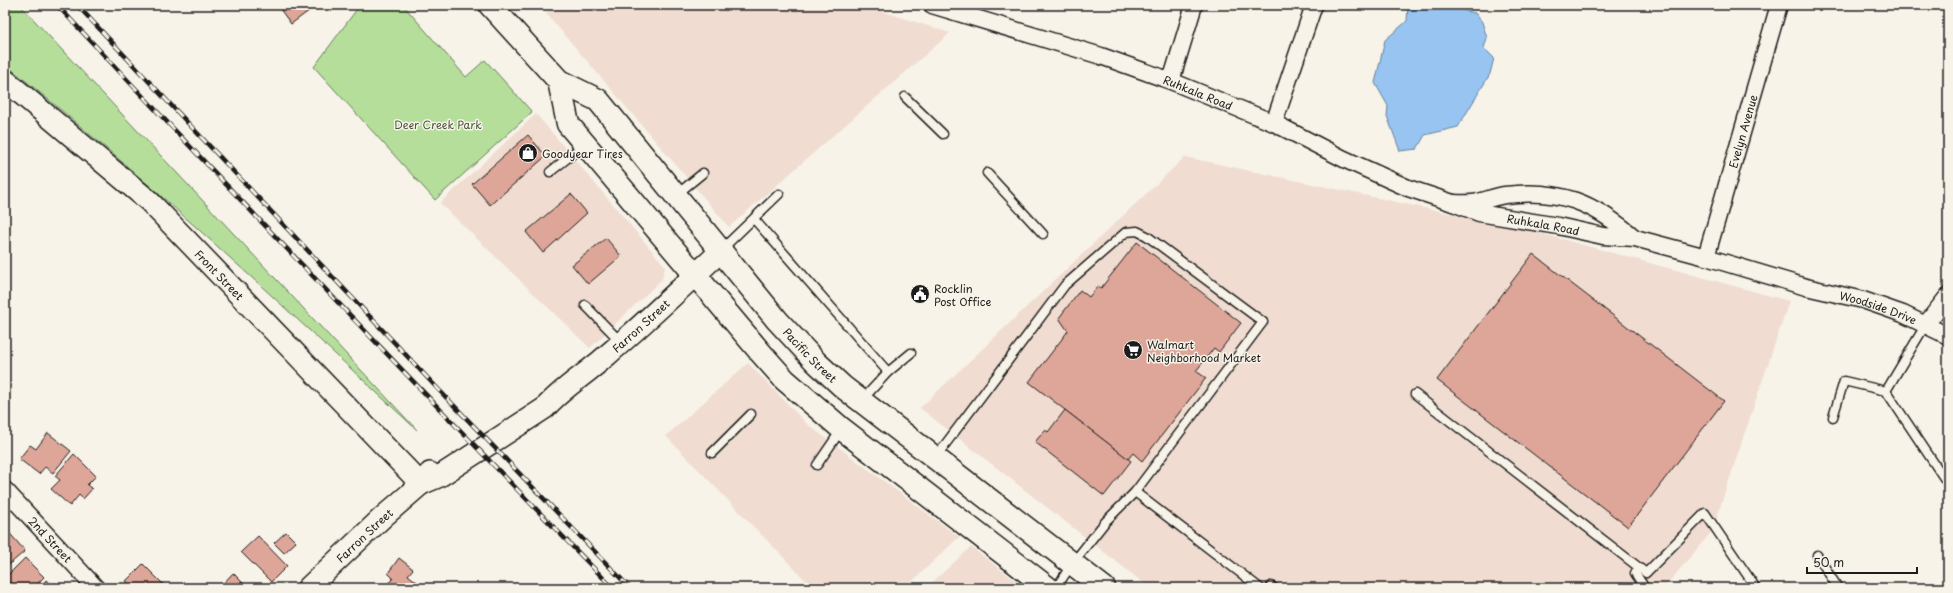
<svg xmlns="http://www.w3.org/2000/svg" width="1953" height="593" font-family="'Playpen Sans',sans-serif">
<rect width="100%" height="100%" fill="#f7f3e8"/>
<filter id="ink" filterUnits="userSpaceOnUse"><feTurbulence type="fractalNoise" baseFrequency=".025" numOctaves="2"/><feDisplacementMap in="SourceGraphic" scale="8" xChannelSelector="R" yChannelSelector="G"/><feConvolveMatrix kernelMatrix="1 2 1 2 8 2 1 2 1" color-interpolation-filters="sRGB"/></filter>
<g filter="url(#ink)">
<!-- built -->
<g fill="#f0dcd0">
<polygon points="553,5 862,5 950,33 729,227 546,13"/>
<polygon points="536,114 665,266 662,279 590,348 440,203"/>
<polygon points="1185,157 1532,231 1789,301 1712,531 1664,588 1150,588 920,408"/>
<polygon points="748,363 807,424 959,537 905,588 813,588 666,436"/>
<polygon points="971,547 1025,588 926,588"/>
</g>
<!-- green -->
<g fill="#b5de9b" stroke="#687d5c">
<path d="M 5,5 L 20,5 L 417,430 C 282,305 148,179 5,64 Z"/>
<polygon points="360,5 403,5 466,77 485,60 532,112 435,200 314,67"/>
</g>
<!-- water -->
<polygon fill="#97c4f1" stroke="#66819c" points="1408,5 1457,5 1462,10 1475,13 1482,22 1487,38 1484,48 1494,58 1490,74 1458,127 1425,135 1417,149 1400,151 1387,116 1388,106 1375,83 1385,40 1407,21"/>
<!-- building -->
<g fill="#dea699" stroke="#1c1c1c">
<polygon points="277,5 317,5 291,24"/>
<polygon points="528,135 546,156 490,205 472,184"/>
<polygon points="571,194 587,213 543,253 526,232"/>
<polygon points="606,238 621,256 588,284 572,265"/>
<polygon points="1137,242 1241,323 1219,352 1214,348 1196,371 1206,378 1142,461 1133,453 1128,459 1029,382 1068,331 1059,318 1080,290 1089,297 1098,286 1101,288"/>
<polygon points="1533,254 1724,401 1628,527 1437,380"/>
<polygon points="1065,410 1131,461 1104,496 1035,442 1045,430 1048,432"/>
<polygon points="48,433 71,451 53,473 45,467 39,474 19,459 30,445 36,449"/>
<polygon points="74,454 96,476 87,485 92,489 83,499 79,495 70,506 51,489 60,480 55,476"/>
<polygon points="6,529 25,551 5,568 5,530"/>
<polygon points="286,532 296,542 284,553 274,543"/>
<polygon points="258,536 287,566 271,582 241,552"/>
<polygon points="25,558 44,577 33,588 15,588 5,578"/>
<polygon points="399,558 413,569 408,575 417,582 412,588 385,588 393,578 388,573"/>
<polygon points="143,564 167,588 134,588 126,581"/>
<polygon points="233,573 248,588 219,588"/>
<polygon points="46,580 55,588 40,588"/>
</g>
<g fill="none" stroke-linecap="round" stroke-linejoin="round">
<!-- service casing -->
<g stroke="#1c1c1c" stroke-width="11">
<g id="service">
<polyline points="905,97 943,134"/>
<polyline points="550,172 584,145"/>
<polyline points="987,173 1043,234"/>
<polyline points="676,195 703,173"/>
<polyline points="754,219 888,372"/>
<polyline points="722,249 779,194"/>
<polyline points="585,305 621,342"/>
<polyline points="1926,324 1886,391 1948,484"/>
<polyline points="1415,394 1646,573 1705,513 1756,588"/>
<polyline points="862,400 888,372 911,353"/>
<polyline points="1833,417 1844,381 1886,391"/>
<polyline points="712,453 751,414"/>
<polyline points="935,458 1065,285 1126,232 1137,231 1147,236 1263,322 1135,492 1106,521 1072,564 1056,588"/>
<polyline points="817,465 841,430"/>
<polyline points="1135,492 1260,588"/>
<polyline points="1817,555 1838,588"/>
<polyline points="1635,573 1645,588"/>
<polyline points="1271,586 1274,588"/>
</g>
</g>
<!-- minor casing -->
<g stroke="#1c1c1c" stroke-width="19">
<g id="minor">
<path id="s1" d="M 932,5 L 1101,56 L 1171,81 L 1274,123 L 1344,159 L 1408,188 L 1453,203"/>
<polyline points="1171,81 1194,5"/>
<polyline points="1274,123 1314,5"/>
<path id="s2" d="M 1635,238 C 1594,203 1560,188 1505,195 C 1496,196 1487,200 1478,202 C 1470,204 1461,203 1453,203 L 1479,213 L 1558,226 L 1603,236 L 1635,238 L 1706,257 L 1806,287 L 1863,300 L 1903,314 L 1948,336"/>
<path id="s3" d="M 1706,257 L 1779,5"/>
<polyline points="1926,324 1948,296"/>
<path id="s4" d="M 5,490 L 96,588"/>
</g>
</g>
<!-- tertiary casing -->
<g stroke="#1c1c1c" stroke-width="24">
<g id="tertiary">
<path id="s5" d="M 5,80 L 149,201 L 421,484"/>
<path id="s6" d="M 421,484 L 440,476 L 545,408 C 562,388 585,375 605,357 C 645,323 683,286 722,250"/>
<path id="s7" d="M 308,588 L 383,517 L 421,484 L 430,473"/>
</g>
</g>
<!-- secondary casing -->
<g stroke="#1c1c1c" stroke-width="25">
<g id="secondary">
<path id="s8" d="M 490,5 L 559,81 L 598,100 L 777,320 L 816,362 L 843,387 L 1104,588"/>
<polyline points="559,81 568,124 761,353 785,380 842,429 1048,588"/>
</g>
</g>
<!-- service -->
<use href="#service" stroke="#f7f3e8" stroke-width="8"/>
<!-- minor -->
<use href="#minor" stroke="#f7f3e8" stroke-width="16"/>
<!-- tertiary -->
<use href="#tertiary" stroke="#f7f3e8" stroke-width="21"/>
<!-- secondary -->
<use href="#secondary" stroke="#f7f3e8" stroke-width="22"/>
<!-- rail casing -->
<g stroke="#1c1c1c" stroke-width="4.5">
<g id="rail">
<path d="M 57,5 C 241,201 425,396 613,588"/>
<polyline points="77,5 437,388 630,588"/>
</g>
</g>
<!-- rail -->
<use href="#rail" stroke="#f7f3e8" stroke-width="3" stroke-dasharray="9" stroke-linecap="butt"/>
</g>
</g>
<!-- icons -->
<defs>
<g id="shop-disc" transform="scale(1)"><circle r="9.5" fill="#1c1c1c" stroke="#f7f3e8"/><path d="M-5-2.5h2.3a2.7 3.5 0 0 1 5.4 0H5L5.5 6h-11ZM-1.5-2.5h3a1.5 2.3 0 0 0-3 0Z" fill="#fff"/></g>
<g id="civic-disc" transform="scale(1)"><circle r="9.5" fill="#1c1c1c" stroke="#f7f3e8"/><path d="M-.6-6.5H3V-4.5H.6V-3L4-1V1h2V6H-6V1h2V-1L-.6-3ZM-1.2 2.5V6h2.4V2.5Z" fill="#fff"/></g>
<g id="supermarket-disc" transform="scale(1)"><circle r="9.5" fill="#1c1c1c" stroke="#f7f3e8"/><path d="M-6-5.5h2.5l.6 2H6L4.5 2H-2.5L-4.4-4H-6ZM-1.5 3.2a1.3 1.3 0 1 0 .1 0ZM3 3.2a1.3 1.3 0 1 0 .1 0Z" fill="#fff"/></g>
</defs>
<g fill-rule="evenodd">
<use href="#shop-disc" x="528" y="153"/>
<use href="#civic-disc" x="920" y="294"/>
<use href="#supermarket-disc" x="1133" y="350"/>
</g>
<g text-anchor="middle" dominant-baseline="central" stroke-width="3" stroke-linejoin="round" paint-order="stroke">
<!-- street labels -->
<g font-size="11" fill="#1c1c1c" stroke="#f7f3e8">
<text stroke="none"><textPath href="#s1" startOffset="280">Ruhkala Road</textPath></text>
<text stroke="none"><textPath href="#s3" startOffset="131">Evelyn Avenue</textPath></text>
<text stroke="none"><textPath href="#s2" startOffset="288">Ruhkala Road</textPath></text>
<text stroke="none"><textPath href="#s5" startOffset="290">Front Street</textPath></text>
<text stroke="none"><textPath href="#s2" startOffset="634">Woodside Drive</textPath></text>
<text stroke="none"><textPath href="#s6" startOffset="272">Farron Street</textPath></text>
<text stroke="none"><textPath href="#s8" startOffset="478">Pacific Street</textPath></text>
<text stroke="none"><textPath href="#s7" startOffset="77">Farron Street</textPath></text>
<text stroke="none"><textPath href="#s4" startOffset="67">2nd Street</textPath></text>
</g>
<!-- park labels -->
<g font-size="11" fill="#4a5642" stroke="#f7f3e8">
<text x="438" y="124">Deer Creek Park</text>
</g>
<!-- poi labels -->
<g font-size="11" fill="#1c1c1c" stroke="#f7f3e8" text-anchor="start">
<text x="542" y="153">Goodyear Tires</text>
<text x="934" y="288">Rocklin<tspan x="934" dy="13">Post Office</tspan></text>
<text x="1147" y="344">Walmart<tspan x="1147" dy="13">Neighborhood Market</tspan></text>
</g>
</g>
<!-- margin -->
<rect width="1953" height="593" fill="none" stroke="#f7f3e8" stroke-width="20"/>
<rect x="10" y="10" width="1933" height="573" fill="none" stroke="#1c1c1c" stroke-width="1.5" filter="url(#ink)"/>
<!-- scale -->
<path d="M1807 567v6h110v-6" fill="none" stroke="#1c1c1c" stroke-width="2"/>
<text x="1813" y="567" font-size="12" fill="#1c1c1c" stroke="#f7f3e8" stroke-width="3" paint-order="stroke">50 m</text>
</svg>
